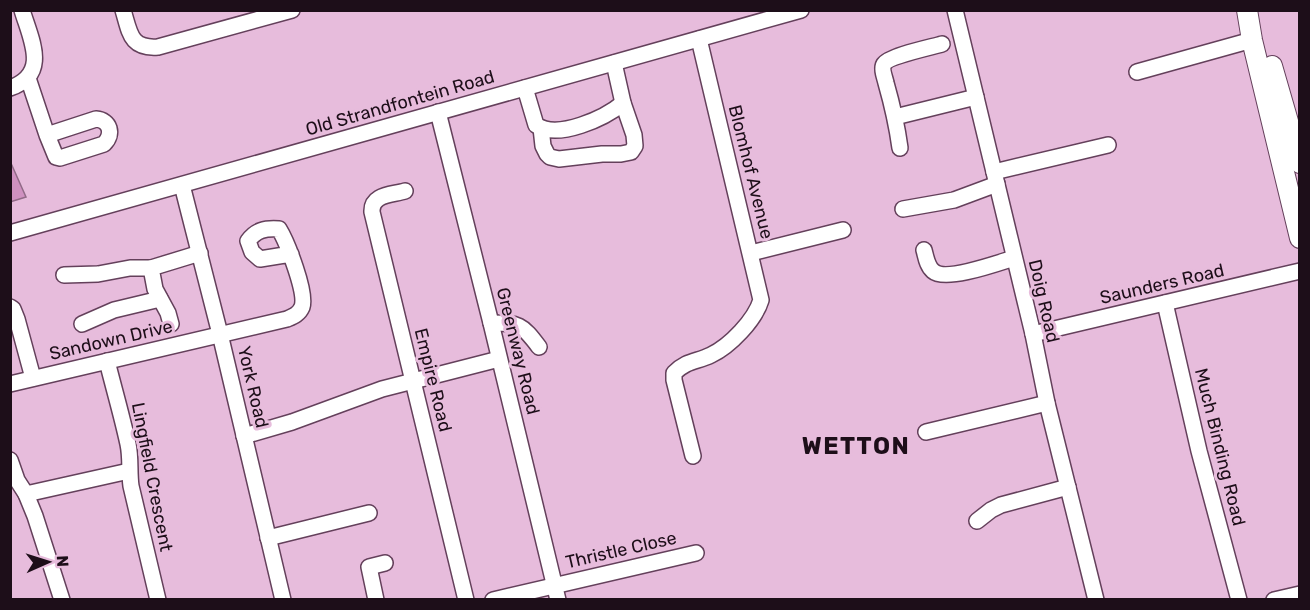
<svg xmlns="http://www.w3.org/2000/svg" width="1310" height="610" font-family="Rubik,sans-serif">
<rect width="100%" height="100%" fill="#e7bcdc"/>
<!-- building -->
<polygon fill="#cf91c0" stroke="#916a87" stroke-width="1.5" points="10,161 26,197 10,202"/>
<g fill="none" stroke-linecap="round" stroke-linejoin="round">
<!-- minor casing -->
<g stroke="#64405b" stroke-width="18">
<g id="minor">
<path d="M 123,10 C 130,33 130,49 158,47 L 292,10"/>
<polyline points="955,10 1033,334 1047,403 1096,600"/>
<polyline points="1137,72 1252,40"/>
<path d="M 28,78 L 47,135 L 56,157 L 60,158 L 104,144 C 114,134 110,120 96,119 L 47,135"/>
<path d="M 10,88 C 50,74 31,40 22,10"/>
<path d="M 525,88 L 536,125 C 558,140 605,118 623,103"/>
<polyline points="438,112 491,323 558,600"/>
<polyline points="895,117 976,97"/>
<polyline points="541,128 543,146 547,154 550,157 559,159 602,154 621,154 631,152 635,146 634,135 623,103 614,63"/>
<path d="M 900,148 C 897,126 892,104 886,83 C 885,78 881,69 884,64 C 889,56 932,47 942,44"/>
<polyline points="994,172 1108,145"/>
<polyline points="182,185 220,334 283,600"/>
<path d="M 405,191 C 392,195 371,194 372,212 L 466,600"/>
<polyline points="903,209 954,200 997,184"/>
<polyline points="10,233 801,10"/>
<path d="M 924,250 C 926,257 927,266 933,271 C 945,282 998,263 1014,258"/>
<polyline points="751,253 843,230"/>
<polyline points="64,275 98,274 130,268 151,268"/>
<polyline points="1165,303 1199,451 1239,600"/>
<polyline points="10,307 13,309 17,319 33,378"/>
<path d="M 491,323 C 519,323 522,324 539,347"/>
<polyline points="82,324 114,310 160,299"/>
<polyline points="171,324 168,313 155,289 151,268 200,253"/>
<polyline points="1033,334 1300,271"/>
<path d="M 107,361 C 114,389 122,416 128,444 C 131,458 129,472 131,486 L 158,600"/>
<path d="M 10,384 L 287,319 C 294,316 299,314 302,307 C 307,293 287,242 279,229 C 265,228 256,230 248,241 L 252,252 L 260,259 L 291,254"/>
<polyline points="926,432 1047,403"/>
<polyline points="244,436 292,422 382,389 499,359"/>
<path d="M 693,456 L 674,380 L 674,373 C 687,360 697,362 711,355 C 730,346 755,320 761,300 L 699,39"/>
<polyline points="10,460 17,480 26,494 35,516 62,600"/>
<polyline points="26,494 129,471"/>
<polyline points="977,521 991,510 1001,505 1068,487"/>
<polyline points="268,538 369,513"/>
<polyline points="376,600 369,567 385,563"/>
<polyline points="493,600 696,553"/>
<polyline points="1274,600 1300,594"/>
</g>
</g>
<!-- major casing -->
<g stroke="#64405b" stroke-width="22">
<g id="major">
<polyline points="1247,10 1252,40 1300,238"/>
<polyline points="1272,66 1300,163"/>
</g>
</g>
<!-- minor -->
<use href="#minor" stroke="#fff" stroke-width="15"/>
<!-- major -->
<use href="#major" stroke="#fff" stroke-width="20"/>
</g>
<g text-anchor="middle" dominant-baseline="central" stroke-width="6" stroke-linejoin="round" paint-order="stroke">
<!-- street labels -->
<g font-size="18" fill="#1d0e19" stroke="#e7bcdc">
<text transform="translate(400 103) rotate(-16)">Old Strandfontein Road</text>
<text transform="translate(751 172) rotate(76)">Blomhof Avenue</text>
<text transform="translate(1162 284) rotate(-13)">Saunders Road</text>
<text transform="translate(1044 301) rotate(77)">Doig Road</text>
<text transform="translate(111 340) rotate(-13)">Sandown Drive</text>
<text transform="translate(518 351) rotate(76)">Greenway Road</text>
<text transform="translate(433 380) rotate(76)">Empire Road</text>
<text transform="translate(253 387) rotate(77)">York Road</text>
<text transform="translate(1220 447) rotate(76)">Much Binding Road</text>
<text transform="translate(152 477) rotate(79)">Lingfield Crescent</text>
<text transform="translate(621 550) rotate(-13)">Thristle Close</text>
</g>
<!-- district labels -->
<g font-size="24" font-weight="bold" letter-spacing="1.5" fill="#1d0e19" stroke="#e7bcdc">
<text x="856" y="446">WETTON</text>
</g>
</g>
<!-- border -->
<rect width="1310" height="610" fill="none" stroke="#1d0e19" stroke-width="24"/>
<!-- north arrow -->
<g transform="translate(48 562) rotate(87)" stroke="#e7bcdc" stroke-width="4.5" paint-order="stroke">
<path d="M0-4.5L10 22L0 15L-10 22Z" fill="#1d0e19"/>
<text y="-9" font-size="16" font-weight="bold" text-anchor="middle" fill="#1d0e19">N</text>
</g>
</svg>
